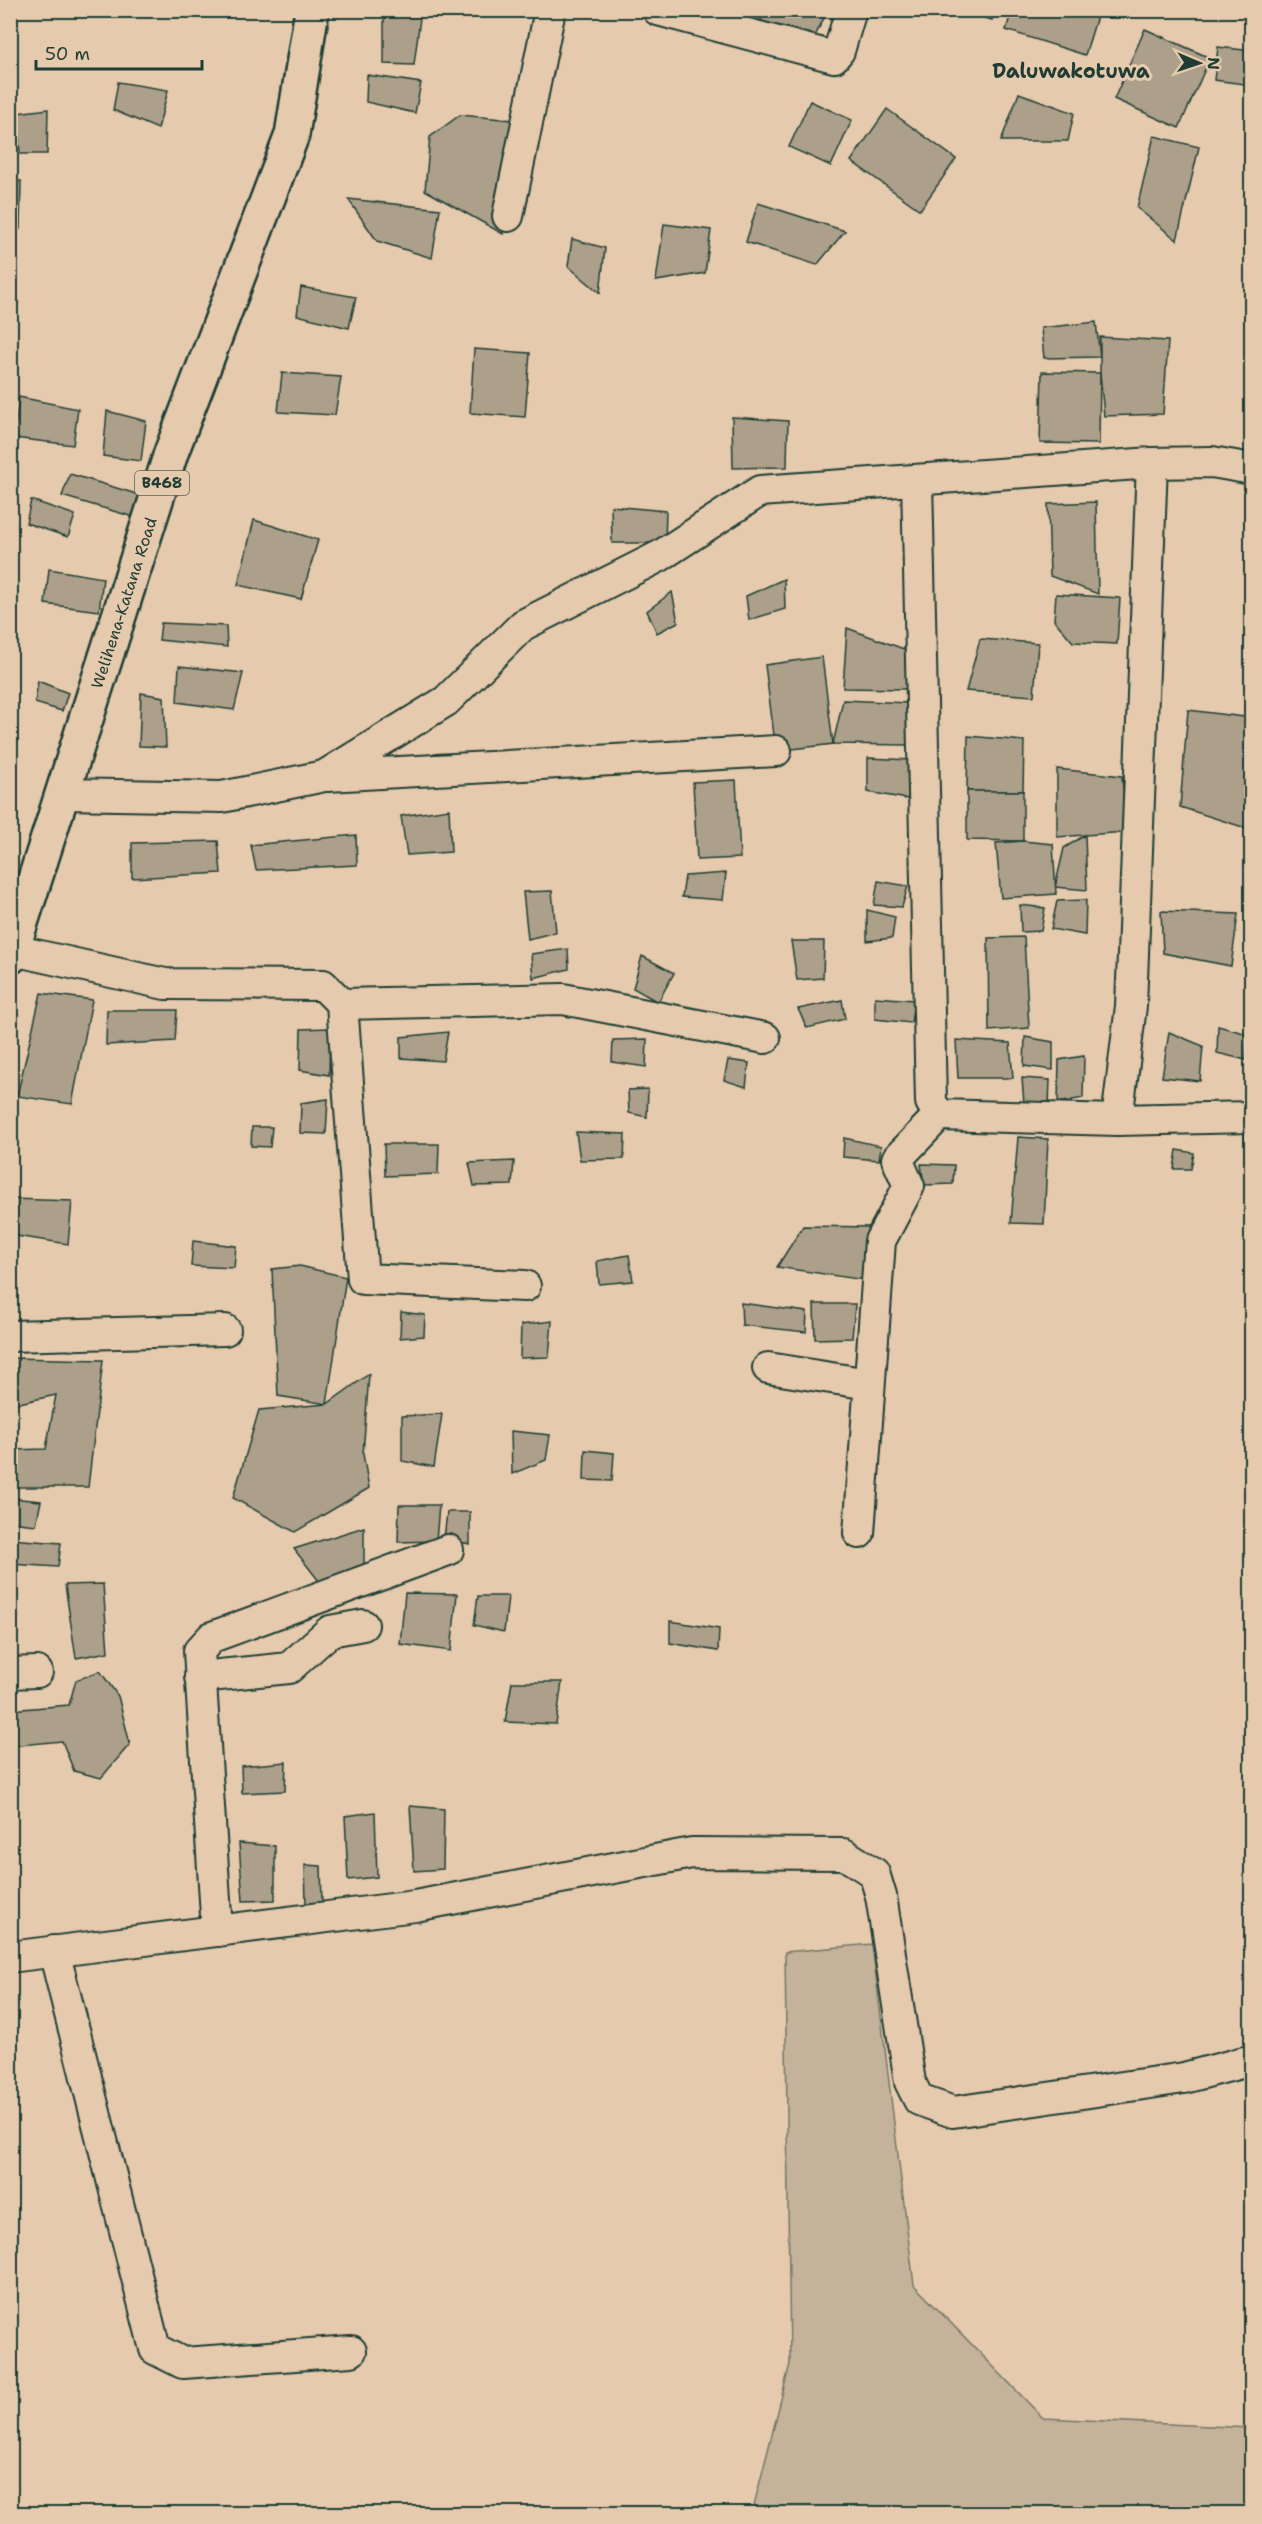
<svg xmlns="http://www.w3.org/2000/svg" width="1262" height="2524" font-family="'Shantell Sans',sans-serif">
<rect width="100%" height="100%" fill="#e6caad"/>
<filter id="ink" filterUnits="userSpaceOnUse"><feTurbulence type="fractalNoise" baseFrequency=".0167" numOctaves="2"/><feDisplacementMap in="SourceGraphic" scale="12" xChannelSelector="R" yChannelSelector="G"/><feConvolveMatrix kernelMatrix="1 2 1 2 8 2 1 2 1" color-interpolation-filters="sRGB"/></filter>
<g filter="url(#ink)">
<!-- green -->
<polygon fill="#c5b29a" stroke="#727867" stroke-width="1.5" points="872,1944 914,2285 1043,2418 1251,2428 1251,2513 752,2513 790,2364 785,1952"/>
<!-- building -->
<g fill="#aca08a" stroke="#1f3d34" stroke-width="1.5">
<polygon points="384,10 421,10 414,65 384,64"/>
<polygon points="764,10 828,10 812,42 759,26"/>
<polygon points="957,10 994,10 992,20"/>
<polygon points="1012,10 1099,10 1085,55 1006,30"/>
<polygon points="1145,29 1210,58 1179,128 1114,99"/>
<polygon points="1218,47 1252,51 1252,85 1214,80"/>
<polygon points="367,75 421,83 415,113 366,102"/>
<polygon points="118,82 168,90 158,129 113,110"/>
<polygon points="1019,93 1074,113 1068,141 1001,141"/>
<polygon points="810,101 852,120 831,166 789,147"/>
<polygon points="48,109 47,154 20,154 17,113"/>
<polygon points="887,109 956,159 920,210 851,161"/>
<polygon points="460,115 513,120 503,234 425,190 430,137"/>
<polygon points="1154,136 1199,147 1177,240 1137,208"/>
<polygon points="21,181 20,229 10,230 10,183"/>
<polygon points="348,199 440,209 432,258 377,241"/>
<polygon points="758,203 845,231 817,265 746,242"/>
<polygon points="664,224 711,230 705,273 656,281"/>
<polygon points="572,239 605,248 600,293 568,266"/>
<polygon points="301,287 356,297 349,328 297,315"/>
<polygon points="1096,322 1100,357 1044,358 1041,328"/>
<polygon points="1100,337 1168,341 1163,414 1104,416 1100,373"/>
<polygon points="474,349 530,353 525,417 470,413"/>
<polygon points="1042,372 1100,373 1099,444 1040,443"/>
<polygon points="282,373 341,377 335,415 278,412"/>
<polygon points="19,397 78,409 73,445 14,438"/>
<polygon points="107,411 146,421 141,461 103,456"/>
<polygon points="732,417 788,421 787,467 733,468"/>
<polygon points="70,474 143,496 134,517 62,496"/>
<polygon points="31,500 75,515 68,537 26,523"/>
<polygon points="1096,502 1098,594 1050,576 1048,504"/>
<polygon points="611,506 666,511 665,543 612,543"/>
<polygon points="254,520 318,540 301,599 238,585"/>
<polygon points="49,569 103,578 99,611 45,604"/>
<polygon points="784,579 785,609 749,620 746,596"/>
<polygon points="672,592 678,622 657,633 647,611"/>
<polygon points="1056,594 1120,598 1117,644 1073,642 1054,620"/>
<polygon points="161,623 226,626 227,647 159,640"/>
<polygon points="847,628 912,652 908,689 843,688"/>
<polygon points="980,639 1038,643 1034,696 966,691"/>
<polygon points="822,657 833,744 776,751 765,665"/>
<polygon points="179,666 243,673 234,710 177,702"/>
<polygon points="38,681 68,693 62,711 35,703"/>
<polygon points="141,693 164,697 166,747 139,746"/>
<polygon points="843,700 908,703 909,745 833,744"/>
<polygon points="1188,710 1252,718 1252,830 1180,807"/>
<polygon points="968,736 1024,741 1023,791 967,791"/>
<polygon points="868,758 911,760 908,799 868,792"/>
<polygon points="1057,769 1122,776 1126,832 1057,837"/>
<polygon points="736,780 740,858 697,860 693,782"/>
<polygon points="967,791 1023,791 1023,841 967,840"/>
<polygon points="449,809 451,852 407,855 401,816"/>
<polygon points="356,835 357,865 256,870 251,845"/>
<polygon points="1085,835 1087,890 1055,887 1064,848"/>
<polygon points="218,841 221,873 132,878 132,843"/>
<polygon points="1023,841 1053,844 1056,894 1001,898 996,843"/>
<polygon points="726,873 723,900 682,897 685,876"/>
<polygon points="878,881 908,886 902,907 874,905"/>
<polygon points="552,891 556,932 528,939 523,892"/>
<polygon points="1086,900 1085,935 1051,929 1057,901"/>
<polygon points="1020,905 1045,908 1041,931 1021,932"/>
<polygon points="867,910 895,917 892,938 867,941"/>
<polygon points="1161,911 1238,914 1231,966 1163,953"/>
<polygon points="1024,937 1029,1028 989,1031 988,938"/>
<polygon points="791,941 824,941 823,978 797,980"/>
<polygon points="568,949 569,969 533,978 531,954"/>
<polygon points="642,956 674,973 658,1002 633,988"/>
<polygon points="41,993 92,1000 72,1104 17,1096"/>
<polygon points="875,997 914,1000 911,1023 875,1019"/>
<polygon points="842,1000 845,1019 807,1028 798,1009"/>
<polygon points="107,1010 177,1010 175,1041 106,1045"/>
<polygon points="1218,1026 1248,1034 1246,1060 1217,1053"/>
<polygon points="330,1028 329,1075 300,1070 301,1029"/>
<polygon points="448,1032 443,1061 401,1058 401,1037"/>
<polygon points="1169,1032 1203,1046 1200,1081 1162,1077"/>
<polygon points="1025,1037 1053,1042 1053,1070 1024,1066"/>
<polygon points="647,1039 646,1067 612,1062 613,1040"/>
<polygon points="956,1040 1010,1043 1013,1078 958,1078"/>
<polygon points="1084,1056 1083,1098 1058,1103 1059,1060"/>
<polygon points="728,1060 749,1063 746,1087 724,1080"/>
<polygon points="1022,1078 1050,1080 1049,1105 1024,1103"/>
<polygon points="648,1089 647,1117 629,1113 628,1090"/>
<polygon points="328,1099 326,1134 300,1133 301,1103"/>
<polygon points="252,1127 272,1127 270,1147 251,1146"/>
<polygon points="576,1132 625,1134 624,1159 580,1160"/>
<polygon points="1245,1134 1252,1135 1252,1163 1245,1163"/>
<polygon points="1018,1137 1048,1139 1044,1224 1011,1223"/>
<polygon points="844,1138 881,1146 879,1160 843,1157"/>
<polygon points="384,1144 439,1144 438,1174 385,1176"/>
<polygon points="1177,1150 1194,1153 1191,1169 1174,1169"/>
<polygon points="514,1161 512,1185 474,1186 469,1163"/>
<polygon points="921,1164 954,1165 953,1184 924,1185"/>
<polygon points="11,1199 72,1201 68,1244 10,1235"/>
<polygon points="803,1226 872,1227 864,1280 777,1267"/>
<polygon points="193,1241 236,1246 234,1268 191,1266"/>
<polygon points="629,1255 633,1281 599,1284 597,1261"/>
<polygon points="300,1266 346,1277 327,1404 278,1396 272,1269"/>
<polygon points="741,1303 807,1312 806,1332 742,1325"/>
<polygon points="814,1304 855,1304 852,1338 815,1339"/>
<polygon points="401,1312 425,1315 424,1336 400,1338"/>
<polygon points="552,1321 549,1357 520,1358 521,1325"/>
<polygon points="10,1358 103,1360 88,1487 10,1487 10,1450 46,1449 56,1395 10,1405"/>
<polygon points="369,1374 363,1454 369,1488 295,1532 233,1498 259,1410 327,1404"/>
<polygon points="442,1414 434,1467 402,1461 402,1416"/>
<polygon points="511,1431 550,1435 546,1460 512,1474"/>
<polygon points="585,1450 614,1453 612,1481 584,1480"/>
<polygon points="10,1498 41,1501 36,1525 10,1522"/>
<polygon points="399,1505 439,1505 436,1541 398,1542"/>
<polygon points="447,1512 470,1512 470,1544 444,1539"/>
<polygon points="364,1527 364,1569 326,1590 294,1549"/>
<polygon points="10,1539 61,1543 58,1567 10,1564"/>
<polygon points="103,1584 108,1652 76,1658 65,1585"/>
<polygon points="405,1593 457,1594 451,1651 400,1644"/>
<polygon points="478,1596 508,1596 504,1632 474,1625"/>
<polygon points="670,1621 719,1629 718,1651 670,1643"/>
<polygon points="100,1671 118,1696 130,1744 101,1778 74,1771 62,1741 10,1746 10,1710 69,1705 76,1680"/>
<polygon points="512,1682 562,1682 556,1724 505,1722"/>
<polygon points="286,1762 285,1791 242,1793 241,1766"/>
<polygon points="410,1806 444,1809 443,1869 414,1871"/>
<polygon points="375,1812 377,1877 348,1880 345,1816"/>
<polygon points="239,1843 275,1846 275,1900 243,1901"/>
<polygon points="305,1865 321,1866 322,1903 306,1903"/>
</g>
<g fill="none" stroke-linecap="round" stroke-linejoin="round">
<!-- minor casing -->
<g stroke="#1f3d34" stroke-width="34">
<g id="minor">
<polyline points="658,10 834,57 839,51 851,10"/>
<polyline points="508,216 550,10"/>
<polyline points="917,481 931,1102 939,1115 1117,1120 1252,1117"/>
<polyline points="327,776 776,751"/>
<polyline points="64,794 222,797 324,776 446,701 523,625 660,556 760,491 1152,463 1212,462 1252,469"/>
<polyline points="13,950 165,984 323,985 342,1004 363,1279 525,1286"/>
<polyline points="342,1004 563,999 765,1038"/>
<polyline points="1117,1120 1131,1006 1152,463"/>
<polyline points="10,1336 225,1330"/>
<polyline points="768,1368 869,1384"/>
<polyline points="859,1533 880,1241 909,1186 897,1159 939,1115"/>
<polyline points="10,1673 37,1672"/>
<polyline points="200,1677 289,1668 330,1631 363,1625"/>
<polyline points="217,1931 199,1651 212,1637 448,1550"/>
<polyline points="54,1951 155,2349 183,2363 351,2351"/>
<polyline points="10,1957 415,1906 692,1853 844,1854 874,1873 881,1896 910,2082 919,2100 953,2112 1184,2078 1252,2060"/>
</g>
</g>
<!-- major casing -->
<g stroke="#1f3d34" stroke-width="38">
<polyline id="major" points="10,957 171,453 292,135 312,10"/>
</g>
<!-- minor -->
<use href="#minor" stroke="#e6caad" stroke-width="30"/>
<!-- major -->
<use href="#major" stroke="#e6caad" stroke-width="33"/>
</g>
</g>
<g text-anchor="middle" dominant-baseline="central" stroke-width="6" stroke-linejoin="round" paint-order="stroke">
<!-- shield labels -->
<rect fill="#e6caad" stroke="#5b6758" stroke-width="1.5" x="135" y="471" width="54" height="24" rx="4.5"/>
<g font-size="15" font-weight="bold" fill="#1f3d34">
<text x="162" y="483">B468</text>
</g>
<!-- street labels -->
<g font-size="16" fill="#1f3d34" stroke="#e6caad">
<text transform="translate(124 603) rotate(-72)">Welihena-Katana Road</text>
</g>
<!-- quarter labels -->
<g font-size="20" font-weight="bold" fill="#1f3d34" stroke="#e6caad">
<text x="1071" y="71">Daluwakotuwa</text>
</g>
</g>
<!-- margin -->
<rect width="1262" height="2524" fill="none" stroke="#e6caad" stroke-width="36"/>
<rect x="18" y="18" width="1226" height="2488" fill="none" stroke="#1f3d34" stroke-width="2" filter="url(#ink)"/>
<!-- north arrow -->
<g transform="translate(1199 63) rotate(92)" stroke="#e6caad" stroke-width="4.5" paint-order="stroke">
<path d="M0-4.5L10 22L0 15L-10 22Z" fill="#1f3d34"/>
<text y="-9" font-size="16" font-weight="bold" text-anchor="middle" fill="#1f3d34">N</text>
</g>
<!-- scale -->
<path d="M36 60v9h166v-9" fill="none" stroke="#1f3d34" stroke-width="3"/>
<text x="45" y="60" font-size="18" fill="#1f3d34" stroke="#e6caad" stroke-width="4.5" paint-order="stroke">50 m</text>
</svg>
